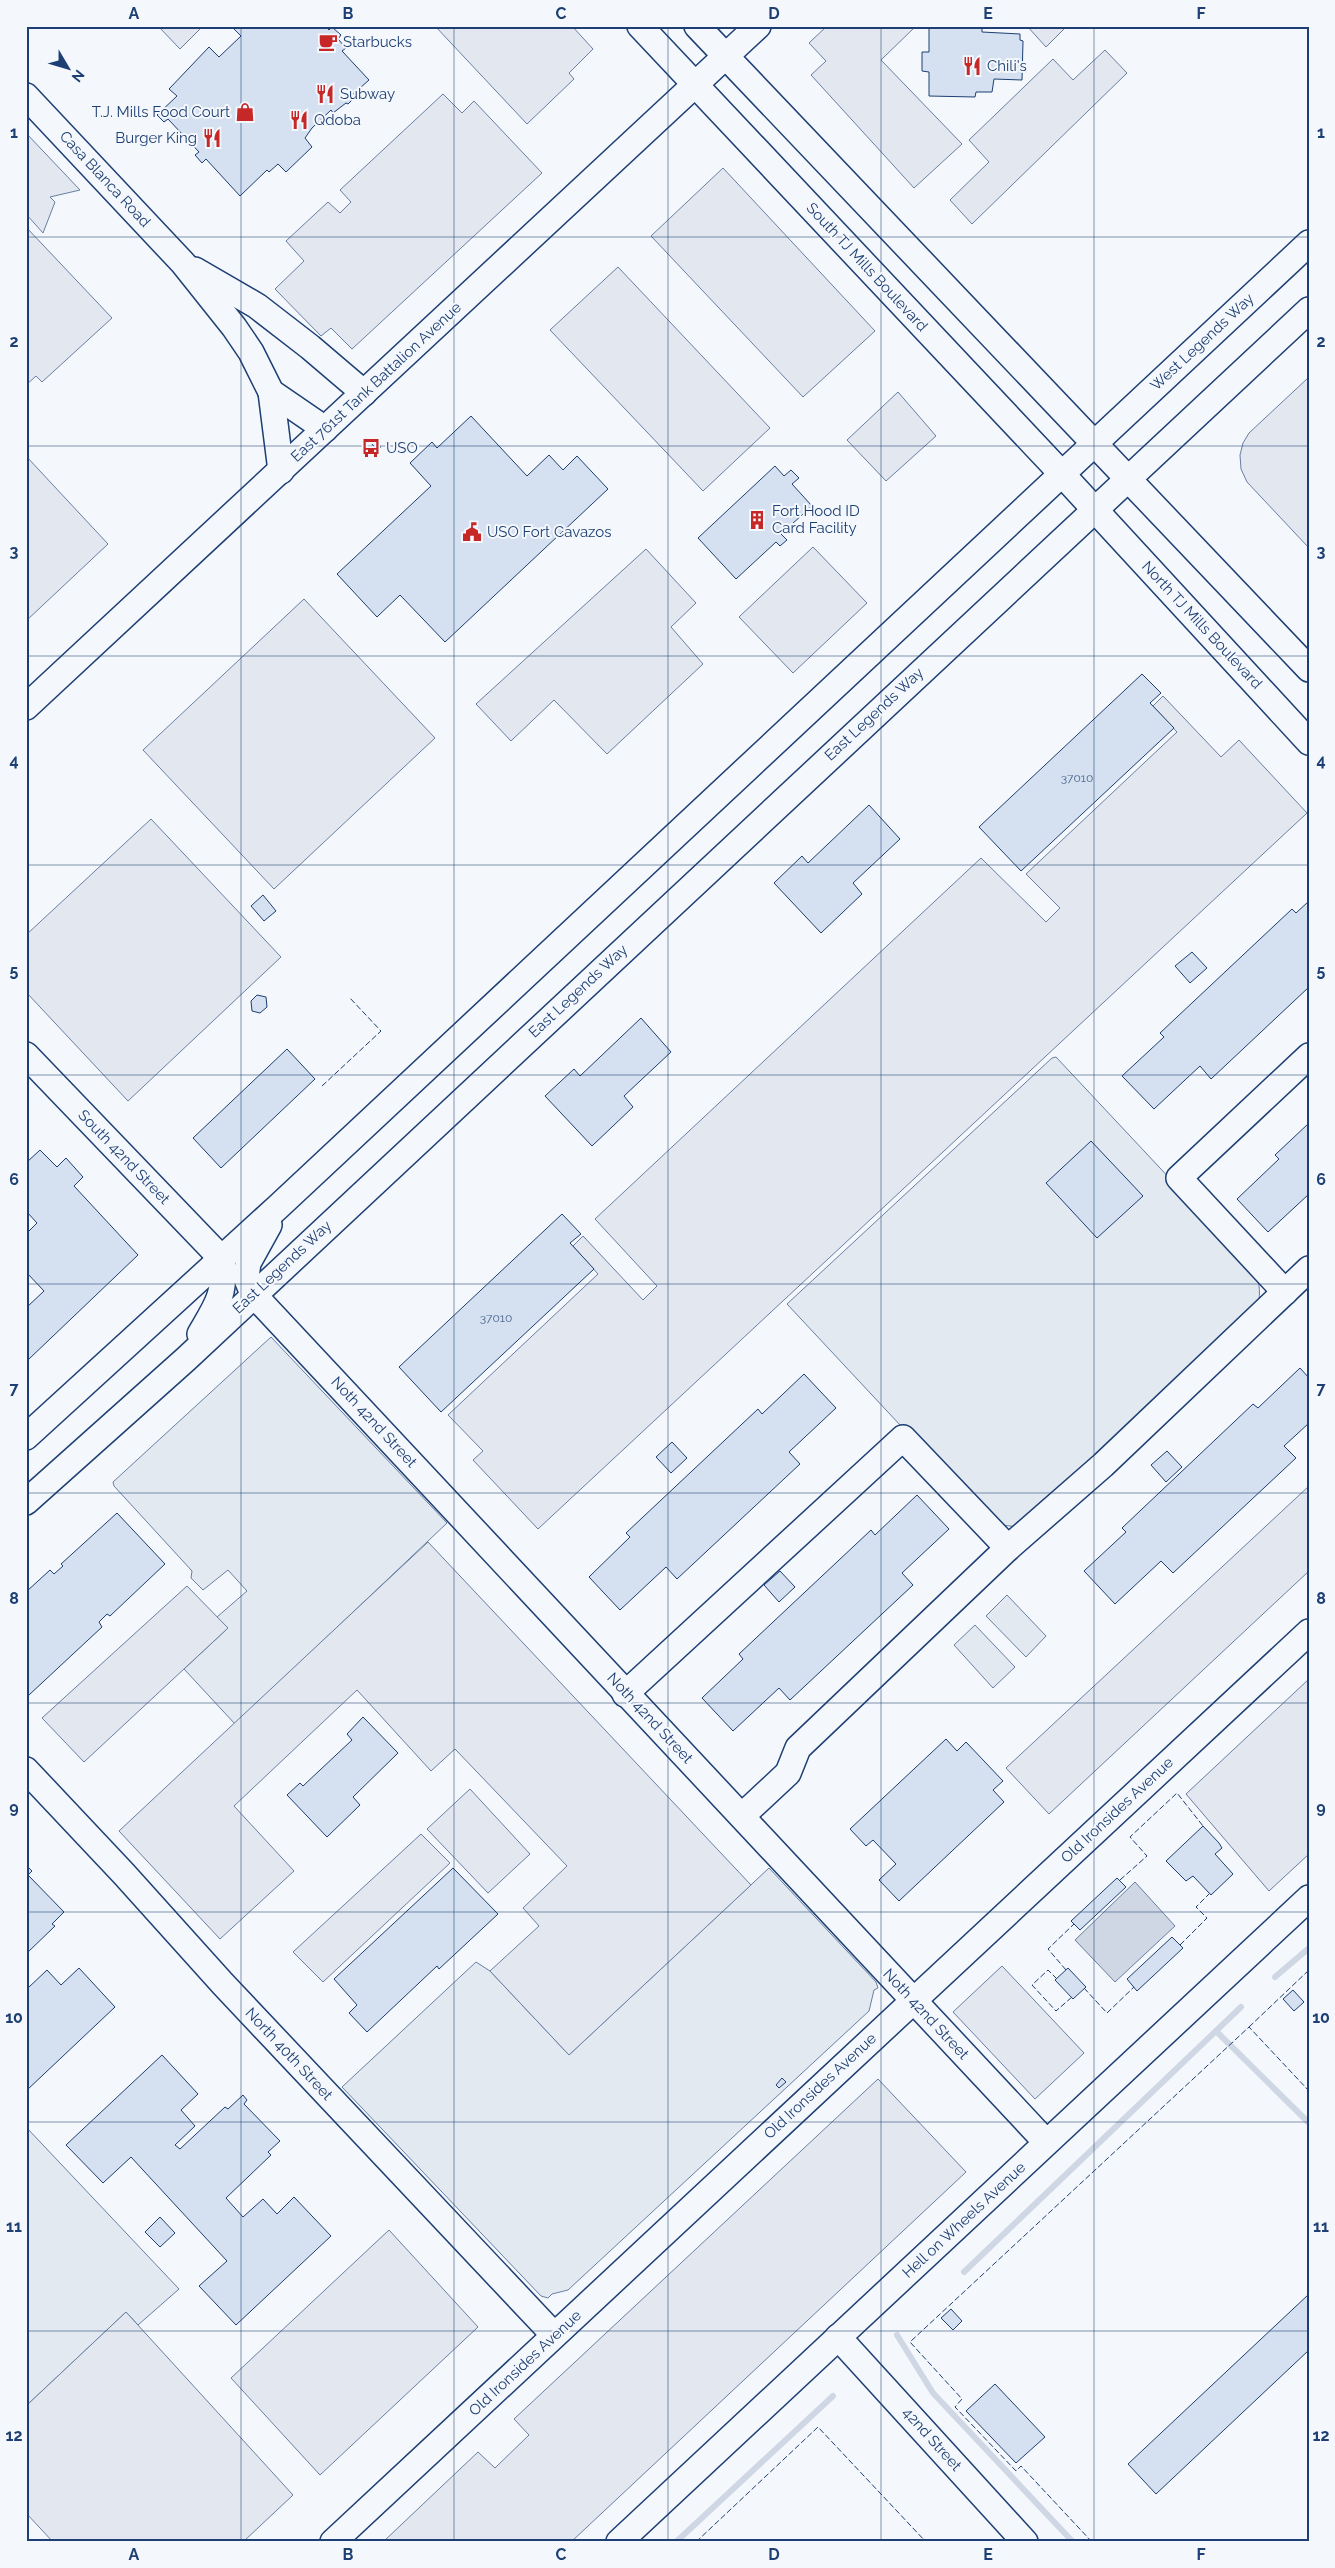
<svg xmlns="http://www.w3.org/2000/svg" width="1335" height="2568" font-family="Raleway,sans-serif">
<rect width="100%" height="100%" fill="#f4f7fb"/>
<!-- green -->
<g fill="#e3e9f0" stroke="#687fa3">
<path d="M 1056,1057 L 1249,1263 C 1260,1277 1261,1290 1258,1308 L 1018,1527 L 1002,1525 L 986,1517 L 787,1304 L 1052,1058 Z"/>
<polygon points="271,1337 447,1523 235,1724 184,1669 227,1629 217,1617 247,1591 228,1570 203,1590 191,1578 192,1571 114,1486 113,1482"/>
<polygon points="1007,1595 1046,1636 1026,1657 986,1616"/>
<polygon points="975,1625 1015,1667 993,1688 954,1645"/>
<polygon points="769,1868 876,1982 878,1988 874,1990 869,2011 568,2290 552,2294 548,2298 541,2296 342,2087 476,1962 490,1971 569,2055"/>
<polygon points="26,2127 179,2289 138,2325 126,2312 26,2406"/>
</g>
<!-- parking -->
<g fill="#e3e8f0" stroke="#687fa3">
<polygon points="158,26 203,26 180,49"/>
<polygon points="435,26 572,26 593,49 569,73 574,79 527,124"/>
<polygon points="827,26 916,26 881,60 962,144 914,188 811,75 826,61 809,43"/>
<polygon points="1027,26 1067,26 1046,47"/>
<polygon points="1105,50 1127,73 972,224 950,200 989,162 969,140 1053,59 1073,80"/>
<polygon points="443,94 462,113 474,101 542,173 352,349 331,328 321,336 275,289 304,261 286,241 328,202 340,213 351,202 340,190"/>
<polygon points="26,133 80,190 50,197 55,202 43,233 26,214"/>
<polygon points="723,168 875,331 803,397 651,236"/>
<polygon points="26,227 112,318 42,382 36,376 26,385"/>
<polygon points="618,267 770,428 703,491 550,330"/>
<polygon points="1309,377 1309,548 1247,482 1241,469 1240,455 1243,443 1249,433"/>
<polygon points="898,392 936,436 886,481 847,440"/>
<polygon points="26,456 108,544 26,621"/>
<polygon points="813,547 867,603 793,673 739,617"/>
<polygon points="646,549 696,603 671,627 703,664 607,754 554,700 511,741 476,704"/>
<polygon points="304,599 435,738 274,889 143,750"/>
<polygon points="1163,696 1221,757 1239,740 1307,813 538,1529 473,1460 483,1451 448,1415 598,1274 573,1246 583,1236 643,1300 657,1286 595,1219 981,858 1046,922 1060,908 1026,874 1177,732 1153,706"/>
<polygon points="151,819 281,957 128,1101 26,992 26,935"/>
<polygon points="1309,1486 1309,1571 1049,1814 1006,1768"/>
<polygon points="428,1542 751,1885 569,2055 490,1971 539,1926 523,1908 567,1866 455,1749 431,1771 357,1690 234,1806 294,1871 220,1939 119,1831"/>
<polygon points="187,1586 228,1628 84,1762 42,1718"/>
<polygon points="1309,1679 1309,1854 1269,1891 1186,1794"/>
<polygon points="470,1789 530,1854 488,1893 427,1829"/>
<polygon points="421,1834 450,1863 323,1982 293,1952"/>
<polygon points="1002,1966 1084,2053 1035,2099 953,2012"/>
<polygon points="878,2079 966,2172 571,2542 383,2542 478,2452 495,2468 529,2435 514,2419"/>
<polygon points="389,2230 478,2327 320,2475 231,2378"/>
<polygon points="126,2312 293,2495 243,2542 53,2542 26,2513 26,2406"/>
</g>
<!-- water -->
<polygon fill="#cfd7e4" stroke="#687fa3" points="1135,1882 1175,1926 1115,1982 1075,1940"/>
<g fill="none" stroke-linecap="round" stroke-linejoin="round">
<!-- stream -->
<g stroke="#cfd7e4" stroke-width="6">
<polyline points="1275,1977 1309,1948"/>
<polyline points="1216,2031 1309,2123"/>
<polyline points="964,2272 1241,2007"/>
<polyline points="897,2335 933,2393 1073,2542"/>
<polyline points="676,2542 833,2396"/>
</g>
</g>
<!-- building -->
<g fill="#d5e0f0" stroke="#1d3f73">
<polygon points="231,26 325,26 329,30 332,27 341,35 338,39 346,48 342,51 369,80 351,96 354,98 348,104 346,103 333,113 331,110 312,128 305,138 312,147 286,172 278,164 269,172 267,170 240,196 206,159 202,163 195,155 199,152 168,119 164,122 157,115 177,96 169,89 209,47 219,57 241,36"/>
<polygon points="929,26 982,26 982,32 1020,34 1020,40 1023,41 1022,80 994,79 992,92 976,92 975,97 929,96 929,72 922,71 922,52 929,52"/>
<polygon points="471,416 527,476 549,455 563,470 577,456 608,489 445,642 400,595 377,617 337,574 431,486 410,463 432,442 437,448"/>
<polygon points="375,440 381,447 377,450 371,443"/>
<polygon points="775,466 784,476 791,470 799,478 792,484 812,506 781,534 787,540 780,546 776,542 736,579 698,538"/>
<polygon points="1142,674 1161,693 1150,703 1174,728 1021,871 979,827"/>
<polygon points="869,805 900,839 853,883 862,894 821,933 774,883 802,856 808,863"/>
<polygon points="263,895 276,911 264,921 251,906"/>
<polygon points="1309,901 1309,987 1211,1079 1200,1066 1154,1109 1122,1076 1164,1037 1160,1033 1292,909 1296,913"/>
<polygon points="1192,952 1207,968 1190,983 1175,966"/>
<polygon points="257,995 266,997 267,1007 260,1013 252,1011 251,1001"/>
<polygon points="641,1018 671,1052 624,1096 633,1107 592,1146 545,1096 574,1069 580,1076"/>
<polygon points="287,1049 315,1079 221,1168 193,1138"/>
<polygon points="1309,1123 1309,1194 1268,1232 1237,1199 1279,1159 1275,1155"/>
<polygon points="1091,1141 1143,1196 1097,1238 1046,1183"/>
<polygon points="40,1150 57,1167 66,1158 83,1177 74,1186 138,1255 29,1359 26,1356 26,1308 44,1291 26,1272 26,1234 37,1223 26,1211 26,1163"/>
<polygon points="562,1214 581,1234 570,1243 594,1269 441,1412 399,1367"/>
<polygon points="1300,1368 1309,1378 1309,1423 1284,1446 1296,1458 1173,1573 1161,1561 1115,1604 1084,1571 1126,1532 1122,1528 1253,1404 1258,1408"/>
<polygon points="804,1374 836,1408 789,1452 800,1464 677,1579 666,1567 620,1610 589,1577 630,1537 626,1533 758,1409 762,1414"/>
<polygon points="672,1442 687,1458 671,1473 656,1457"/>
<polygon points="1167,1451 1182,1467 1166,1482 1151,1465"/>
<polygon points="917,1495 949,1529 902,1573 913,1585 790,1700 779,1688 733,1731 702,1698 743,1659 739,1654 871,1530 875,1535"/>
<polygon points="117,1513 165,1564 110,1616 107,1614 99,1622 102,1627 29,1695 26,1692 26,1592 50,1570 54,1574 63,1566 61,1564"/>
<polygon points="780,1571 795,1587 779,1602 764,1585"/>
<polygon points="363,1717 398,1753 353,1797 360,1805 327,1837 287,1795 300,1783 303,1786 352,1740 347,1734"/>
<polygon points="946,1739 957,1751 966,1742 1003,1781 993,1790 1004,1802 899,1901 879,1880 896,1864 873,1840 866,1846 850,1829"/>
<polygon points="1203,1826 1219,1843 1222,1848 1215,1854 1233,1874 1211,1895 1193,1876 1186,1881 1166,1861"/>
<polygon points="28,1867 32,1871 28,1875 64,1912 52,1924 55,1926 26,1954"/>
<polygon points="453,1868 498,1914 439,1969 437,1966 367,2032 349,2013 357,2005 334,1979"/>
<polygon points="1117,1878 1126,1887 1080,1930 1071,1921"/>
<polygon points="1172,1937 1183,1948 1137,1991 1127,1979"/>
<polygon points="79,1968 115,2007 26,2091 26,1986 28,1988 47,1970 61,1985"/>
<polygon points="1068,1968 1086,1987 1073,1999 1055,1980"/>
<polygon points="1293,1990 1304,2002 1294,2011 1283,1999"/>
<polygon points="162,2055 198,2094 181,2110 195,2126 175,2145 180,2149 225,2107 228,2109 243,2095 247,2100 244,2104 280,2141 268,2152 271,2155 226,2198 243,2217 263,2199 277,2214 294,2197 331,2236 236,2325 199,2286 227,2261 131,2157 103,2183 66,2145"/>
<polygon points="782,2078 786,2082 779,2088 776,2085"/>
<polygon points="160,2217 175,2233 160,2247 145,2232"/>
<polygon points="1309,2294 1309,2350 1156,2494 1128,2464"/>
<polygon points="951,2309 962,2321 953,2330 941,2318"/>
<polygon points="995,2384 1045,2437 1016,2463 966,2411"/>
</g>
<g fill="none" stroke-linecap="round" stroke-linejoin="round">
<!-- minor casing -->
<g stroke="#1d3f73" stroke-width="28">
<g id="minor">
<polyline points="640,26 1062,474 1309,742"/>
<polyline points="697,26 1309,669"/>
<polyline points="26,96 183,263 234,327 251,352 271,392 325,429"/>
<polyline points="195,270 257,306 310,347 364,393"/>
<polyline points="271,392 281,471"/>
<polyline points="26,707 758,26"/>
<polyline points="26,1055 222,1259"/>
<polyline points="269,1225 248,1263 246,1277 253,1294 1046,2142"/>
<polyline points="1285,1292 1179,1178 1309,1056"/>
<path d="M 200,1334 C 217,1305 226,1294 222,1259"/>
<polyline points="26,1437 279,1206 1309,243"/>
<polyline points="26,1502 186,1359 1309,310"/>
<polyline points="625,1694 903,1438 1008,1548"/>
<polyline points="26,1770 124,1874 223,1984 554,2335"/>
<polyline points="742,1816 788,1773 798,1748 1008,1548 1103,1465 1309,1269"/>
<polyline points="838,2337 1025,2542"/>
<polyline points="333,2542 1309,1632"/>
<polyline points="619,2542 1309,1898"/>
</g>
</g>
<!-- minor -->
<use href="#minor" stroke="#f4f7fb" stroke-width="25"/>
<!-- fence -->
<g stroke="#1d3f73" stroke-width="1" stroke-dasharray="6 2.5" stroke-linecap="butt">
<polyline points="322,1086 381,1031 349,997"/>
<polyline points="1120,1880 1147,1856 1130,1837 1177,1793 1203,1826"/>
<polyline points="1180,1945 1207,1918 1196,1907 1209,1894"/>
<polyline points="1066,1970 1048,1949 1074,1924"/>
<polyline points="1057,1979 1048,1970 1032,1985 1056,2011 1072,1997"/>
<polyline points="1084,1988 1107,2013 1134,1987"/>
<polyline points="1249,2027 1309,1970"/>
<polyline points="696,2542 818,2427 926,2542"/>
<polyline points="1092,2542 1021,2466 1016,2471 955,2407 962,2399 910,2342 1249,2027 1309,2091"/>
</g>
</g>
<!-- grid -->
<path fill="none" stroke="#1d3f73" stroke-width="1" stroke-opacity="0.55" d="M 241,26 L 241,2542M 454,26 L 454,2542M 668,26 L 668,2542M 881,26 L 881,2542M 1094,26 L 1094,2542M 26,237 L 1309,237M 26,446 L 1309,446M 26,656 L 1309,656M 26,865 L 1309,865M 26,1075 L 1309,1075M 26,1284 L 1309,1284M 26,1493 L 1309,1493M 26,1703 L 1309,1703M 26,1912 L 1309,1912M 26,2122 L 1309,2122M 26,2331 L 1309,2331"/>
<!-- icons -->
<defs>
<g id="cafe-bare" transform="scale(1.5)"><path d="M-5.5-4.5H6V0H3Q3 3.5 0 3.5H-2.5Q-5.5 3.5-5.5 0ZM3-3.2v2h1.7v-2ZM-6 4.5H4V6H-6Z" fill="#c62828" stroke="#f4f7fb" stroke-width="2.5" paint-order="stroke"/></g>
<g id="restaurant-bare" transform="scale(1.5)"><path d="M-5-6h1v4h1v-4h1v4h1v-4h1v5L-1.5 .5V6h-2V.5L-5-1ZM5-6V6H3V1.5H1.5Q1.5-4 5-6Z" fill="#c62828" stroke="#f4f7fb" stroke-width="2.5" paint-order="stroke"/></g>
<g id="shop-bare" transform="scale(1.5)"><path d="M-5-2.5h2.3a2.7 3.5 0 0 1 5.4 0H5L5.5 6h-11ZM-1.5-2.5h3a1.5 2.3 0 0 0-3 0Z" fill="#c62828" stroke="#f4f7fb" stroke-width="2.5" paint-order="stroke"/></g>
<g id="bus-bare" transform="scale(1.5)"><path d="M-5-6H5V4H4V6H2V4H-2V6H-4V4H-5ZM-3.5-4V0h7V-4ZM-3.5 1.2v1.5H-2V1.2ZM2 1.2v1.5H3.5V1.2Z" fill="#c62828" stroke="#f4f7fb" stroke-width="2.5" paint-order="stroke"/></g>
<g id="building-bare" transform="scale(1.5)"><path d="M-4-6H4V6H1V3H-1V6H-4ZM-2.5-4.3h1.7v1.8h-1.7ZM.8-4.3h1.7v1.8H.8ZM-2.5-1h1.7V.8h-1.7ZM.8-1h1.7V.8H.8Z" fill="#c62828" stroke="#f4f7fb" stroke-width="2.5" paint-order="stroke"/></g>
<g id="civic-bare" transform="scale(1.5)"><path d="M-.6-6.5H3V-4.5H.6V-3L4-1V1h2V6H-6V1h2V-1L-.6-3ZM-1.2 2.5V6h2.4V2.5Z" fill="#c62828" stroke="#f4f7fb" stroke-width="2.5" paint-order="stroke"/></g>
</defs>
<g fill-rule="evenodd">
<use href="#cafe-bare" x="328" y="42"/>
<use href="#restaurant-bare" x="972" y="66"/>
<use href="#restaurant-bare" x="325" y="94"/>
<use href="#shop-bare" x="245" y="112"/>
<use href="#restaurant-bare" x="299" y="120"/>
<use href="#restaurant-bare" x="212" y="138"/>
<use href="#bus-bare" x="371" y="448"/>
<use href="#building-bare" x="757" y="520"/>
<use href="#civic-bare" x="472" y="532"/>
</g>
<g text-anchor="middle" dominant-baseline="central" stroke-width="4" stroke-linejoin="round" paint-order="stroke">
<!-- number labels -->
<g font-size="12" fill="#4b6792">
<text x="1077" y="778">37010</text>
<text x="496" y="1318">37010</text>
</g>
<!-- poi labels -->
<g font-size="15" fill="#1d3f73" stroke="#f4f7fb" text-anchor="start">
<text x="343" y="42">Starbucks</text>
<text x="987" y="66">Chili's</text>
<text x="340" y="94">Subway</text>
<text x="230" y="112" text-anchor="end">T.J. Mills Food Court</text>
<text x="314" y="120">Qdoba</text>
<text x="197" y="138" text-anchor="end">Burger King</text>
<text x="386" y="448">USO</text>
<text x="772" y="511">Fort Hood ID<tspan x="772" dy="17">Card Facility</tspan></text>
<text x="487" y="532">USO Fort Cavazos</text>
</g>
<!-- street labels -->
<g font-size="15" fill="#1d3f73" stroke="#f4f7fb">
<text transform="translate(105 179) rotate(47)">Casa Blanca Road</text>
<text transform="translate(867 267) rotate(47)">South TJ Mills Boulevard</text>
<text transform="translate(1202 342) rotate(-43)">West Legends Way</text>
<text transform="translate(376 382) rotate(-43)">East 761st Tank Battalion Avenue</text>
<text transform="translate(1202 625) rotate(47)">North TJ Mills Boulevard</text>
<text transform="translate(874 714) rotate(-43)">East Legends Way</text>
<text transform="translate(578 991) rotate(-43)">East Legends Way</text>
<text transform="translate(124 1157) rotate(46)">South 42nd Street</text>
<text transform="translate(282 1267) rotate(-43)">East Legends Way</text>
<text transform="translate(374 1422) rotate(47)">Noth 42nd Street</text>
<text transform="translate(650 1718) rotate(47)">Noth 42nd Street</text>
<text transform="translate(1117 1810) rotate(-43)">Old Ironsides Avenue</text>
<text transform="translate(926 2014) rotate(47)">Noth 42nd Street</text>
<text transform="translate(289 2054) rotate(47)">North 40th Street</text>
<text transform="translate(820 2086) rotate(-43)">Old Ironsides Avenue</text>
<text transform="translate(964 2220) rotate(-43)">Hell on Wheels Avenue</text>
<text transform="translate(525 2363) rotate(-43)">Old Ironsides Avenue</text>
<text transform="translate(932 2439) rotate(48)">42nd Street</text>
</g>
</g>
<!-- border -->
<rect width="1335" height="2568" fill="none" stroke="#f4f7fb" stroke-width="55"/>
<!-- north arrow -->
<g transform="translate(68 68) rotate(128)" stroke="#f4f7fb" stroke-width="4" paint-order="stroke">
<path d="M0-4L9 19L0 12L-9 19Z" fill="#1d3f73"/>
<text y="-8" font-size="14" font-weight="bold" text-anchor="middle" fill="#1d3f73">N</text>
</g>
<rect x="28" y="28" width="1280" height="2512" fill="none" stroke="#1d3f73" stroke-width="2"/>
<g font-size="16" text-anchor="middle" font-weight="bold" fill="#1d3f73">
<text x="134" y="19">A</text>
<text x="348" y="19">B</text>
<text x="561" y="19">C</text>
<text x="774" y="19">D</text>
<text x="988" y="19">E</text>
<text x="1201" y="19">F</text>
<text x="14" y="138">1</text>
<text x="1321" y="138">1</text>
<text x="14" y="347">2</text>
<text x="1321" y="347">2</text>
<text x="14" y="557">3</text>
<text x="1321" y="557">3</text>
<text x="14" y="766">4</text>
<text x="1321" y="766">4</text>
<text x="14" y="976">5</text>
<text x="1321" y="976">5</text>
<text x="14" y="1185">6</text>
<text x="1321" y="1185">6</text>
<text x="14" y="1394">7</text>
<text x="1321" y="1394">7</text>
<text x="14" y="1604">8</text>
<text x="1321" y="1604">8</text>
<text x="14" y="1813">9</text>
<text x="1321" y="1813">9</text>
<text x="14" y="2023">10</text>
<text x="1321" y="2023">10</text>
<text x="14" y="2232">11</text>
<text x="1321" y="2232">11</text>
<text x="14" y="2441">12</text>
<text x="1321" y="2441">12</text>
<text x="134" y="2560">A</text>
<text x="348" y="2560">B</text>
<text x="561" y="2560">C</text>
<text x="774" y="2560">D</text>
<text x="988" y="2560">E</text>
<text x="1201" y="2560">F</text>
</g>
</svg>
